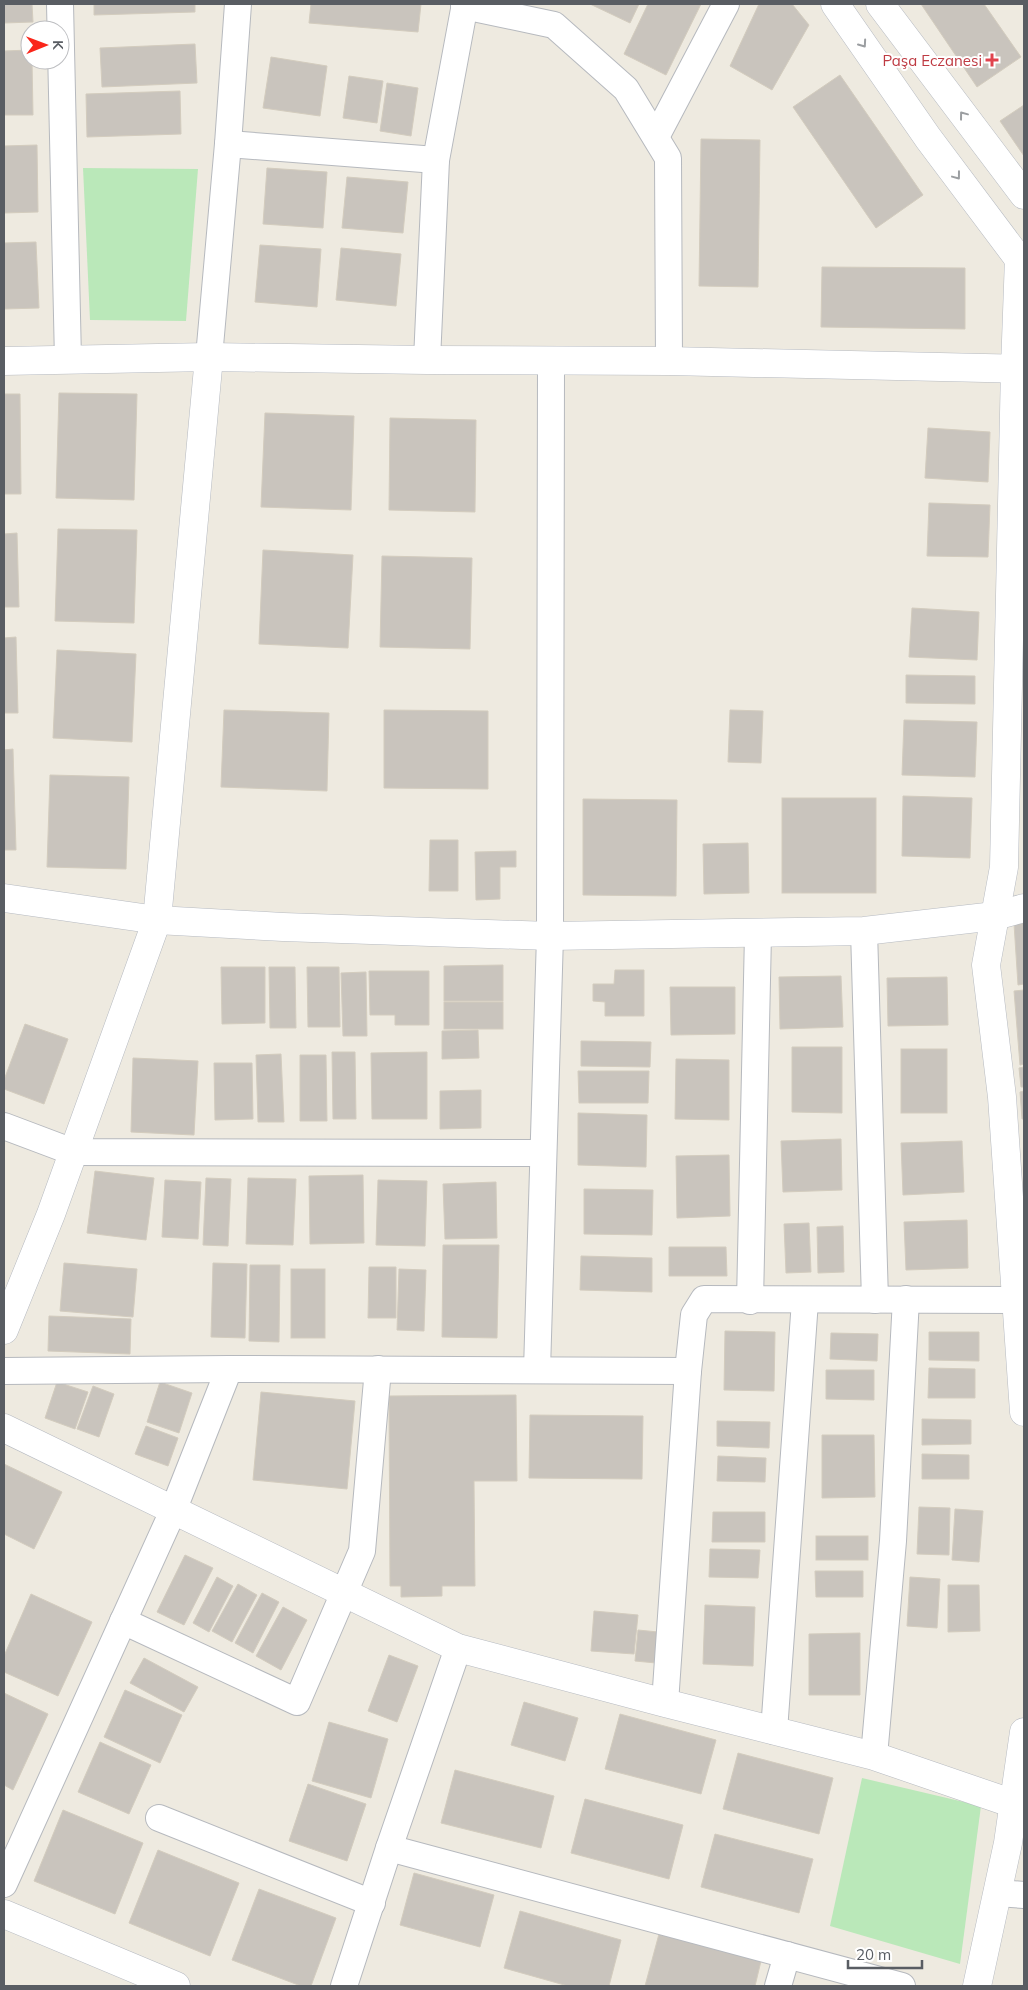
<svg xmlns="http://www.w3.org/2000/svg" width="1028" height="1990" font-family="Mulish,sans-serif">
<rect width="100%" height="100%" fill="#eeeae0"/>
<!-- green -->
<g fill="#bae8b9">
<polygon points="83,168 198,169 186,321 90,320"/>
<polygon points="862,1778 981,1806 960,1964 830,1926"/>
</g>
<!-- building -->
<g fill="#c9c4bd" stroke="#d3ccbe">
<polygon points="4,4 32,4 33,22 4,23"/>
<polygon points="94,4 195,4 195,12 94,15"/>
<polygon points="311,4 421,4 418,32 309,23"/>
<polygon points="590,4 639,4 630,23"/>
<polygon points="648,4 701,4 666,75 624,54"/>
<polygon points="759,4 792,4 809,25 772,90 730,66"/>
<polygon points="921,4 984,4 1021,57 977,87"/>
<polygon points="195,44 197,83 102,87 100,48"/>
<polygon points="30,50 30,60 32,60 33,115 4,115 4,51"/>
<polygon points="271,57 327,66 320,116 263,108"/>
<polygon points="840,75 923,195 876,228 793,107"/>
<polygon points="349,76 383,81 377,123 343,118"/>
<polygon points="387,83 418,88 411,136 380,131"/>
<polygon points="180,91 181,134 87,137 86,94"/>
<polygon points="1024,105 1024,156 1000,121"/>
<polygon points="701,139 760,140 758,287 699,286"/>
<polygon points="37,145 38,212 4,213 4,146"/>
<polygon points="267,168 327,172 323,228 263,224"/>
<polygon points="347,177 408,182 403,233 342,228"/>
<polygon points="36,242 39,308 4,309 4,243"/>
<polygon points="260,245 321,249 317,307 255,302"/>
<polygon points="341,248 401,254 396,306 336,300"/>
<polygon points="822,267 965,268 965,329 821,327"/>
<polygon points="59,393 137,394 134,500 56,498"/>
<polygon points="4,394 20,394 21,494 4,494"/>
<polygon points="265,413 354,416 351,510 261,507"/>
<polygon points="390,418 476,420 475,512 389,510"/>
<polygon points="928,428 990,432 988,482 925,478"/>
<polygon points="929,503 990,505 988,557 927,556"/>
<polygon points="58,529 137,530 134,623 55,621"/>
<polygon points="17,533 19,607 4,607 4,534"/>
<polygon points="263,550 353,555 348,648 259,644"/>
<polygon points="382,556 472,558 470,649 380,647"/>
<polygon points="912,608 979,612 977,660 909,657"/>
<polygon points="16,637 18,713 4,713 4,638"/>
<polygon points="57,650 136,654 132,742 53,738"/>
<polygon points="906,675 975,676 975,704 906,703"/>
<polygon points="224,710 329,713 327,791 221,787"/>
<polygon points="384,710 488,711 488,789 384,788"/>
<polygon points="730,710 763,711 761,763 728,762"/>
<polygon points="904,720 977,722 975,777 902,775"/>
<polygon points="13,749 16,850 4,850 4,750"/>
<polygon points="50,775 129,777 126,869 47,867"/>
<polygon points="903,796 972,798 970,858 902,856"/>
<rect x="782" y="798" width="94" height="95"/>
<polygon points="583,799 677,800 676,896 583,895"/>
<polygon points="430,840 458,840 458,891 429,891"/>
<polygon points="748,843 749,893 704,894 703,844"/>
<polygon points="516,851 516,867 500,867 500,899 476,900 475,852"/>
<polygon points="1024,923 1024,984 1018,985 1014,924"/>
<polygon points="503,965 503,1001 444,1001 444,966"/>
<polygon points="221,967 265,967 265,1023 222,1024"/>
<polygon points="269,967 295,967 296,1028 270,1028"/>
<polygon points="307,967 339,967 340,1027 308,1027"/>
<polygon points="615,970 644,970 644,1016 605,1016 605,1002 593,1001 593,984 614,984"/>
<polygon points="369,971 429,971 429,1025 395,1025 395,1015 370,1015"/>
<polygon points="366,972 367,1036 343,1036 341,973"/>
<polygon points="841,976 843,1027 780,1029 779,977"/>
<polygon points="947,977 948,1025 888,1026 887,978"/>
<polygon points="670,987 735,987 735,1034 671,1035"/>
<polygon points="1024,990 1024,1064 1020,1065 1014,991"/>
<rect x="444" y="1002" width="59" height="27"/>
<polygon points="25,1024 68,1039 44,1104 4,1089 4,1080"/>
<polygon points="478,1030 479,1058 442,1059 442,1031"/>
<polygon points="581,1041 651,1042 650,1067 581,1066"/>
<polygon points="792,1047 842,1047 842,1113 792,1112"/>
<rect x="901" y="1049" width="46" height="64"/>
<polygon points="332,1052 355,1052 356,1119 333,1119"/>
<polygon points="427,1052 427,1119 372,1119 371,1053"/>
<polygon points="281,1054 284,1122 258,1122 256,1055"/>
<polygon points="300,1055 326,1055 327,1121 300,1121"/>
<polygon points="133,1058 198,1061 194,1135 131,1132"/>
<polygon points="676,1059 729,1060 729,1120 675,1119"/>
<polygon points="214,1063 252,1063 253,1119 215,1120"/>
<polygon points="1024,1067 1024,1087 1021,1087 1019,1068"/>
<polygon points="578,1071 649,1071 648,1103 579,1103"/>
<polygon points="481,1090 481,1128 440,1129 440,1091"/>
<polygon points="1024,1091 1024,1119 1022,1119 1020,1092"/>
<polygon points="578,1113 647,1115 646,1167 578,1165"/>
<polygon points="841,1139 842,1190 783,1192 781,1141"/>
<polygon points="962,1141 964,1192 903,1195 901,1143"/>
<polygon points="729,1155 730,1216 677,1218 676,1156"/>
<polygon points="95,1171 154,1178 146,1240 87,1233"/>
<polygon points="363,1175 364,1243 310,1244 309,1176"/>
<polygon points="206,1178 231,1179 228,1246 203,1245"/>
<polygon points="248,1178 296,1179 293,1245 246,1244"/>
<polygon points="165,1180 201,1182 198,1239 162,1237"/>
<polygon points="378,1180 427,1181 425,1246 376,1245"/>
<polygon points="496,1182 497,1238 445,1239 443,1184"/>
<polygon points="584,1189 653,1190 652,1235 584,1234"/>
<polygon points="967,1220 968,1268 906,1270 904,1222"/>
<polygon points="809,1223 811,1272 786,1273 784,1224"/>
<polygon points="843,1226 844,1272 818,1273 817,1227"/>
<polygon points="443,1245 499,1245 497,1338 442,1337"/>
<polygon points="669,1247 726,1247 727,1276 669,1276"/>
<polygon points="581,1256 652,1258 652,1292 580,1290"/>
<polygon points="64,1263 137,1269 133,1317 60,1311"/>
<polygon points="213,1263 247,1264 245,1338 211,1337"/>
<polygon points="250,1265 280,1265 279,1342 249,1341"/>
<polygon points="369,1267 396,1267 396,1318 368,1318"/>
<rect x="291" y="1269" width="34" height="69"/>
<polygon points="399,1269 426,1270 424,1331 397,1330"/>
<polygon points="49,1316 131,1319 130,1354 48,1351"/>
<polygon points="725,1331 775,1332 774,1391 724,1390"/>
<polygon points="929,1332 979,1332 979,1361 929,1360"/>
<polygon points="831,1333 878,1334 877,1361 830,1359"/>
<polygon points="929,1368 975,1369 975,1398 928,1398"/>
<polygon points="826,1370 874,1370 874,1400 826,1399"/>
<polygon points="57,1382 88,1392 75,1429 45,1418"/>
<polygon points="160,1382 192,1393 179,1433 147,1422"/>
<polygon points="93,1386 114,1394 99,1437 77,1429"/>
<polygon points="261,1392 355,1401 347,1489 253,1480"/>
<polygon points="516,1395 517,1481 474,1481 475,1586 442,1586 442,1596 401,1597 401,1586 390,1586 389,1396"/>
<polygon points="530,1415 643,1416 642,1479 529,1478"/>
<polygon points="922,1419 971,1420 971,1444 922,1445"/>
<polygon points="717,1421 770,1422 769,1448 717,1446"/>
<polygon points="146,1426 178,1438 168,1466 135,1454"/>
<polygon points="822,1435 874,1435 875,1497 822,1498"/>
<polygon points="922,1454 969,1455 969,1479 922,1479"/>
<polygon points="718,1456 766,1458 765,1482 717,1481"/>
<polygon points="4,1464 62,1492 34,1549 4,1534"/>
<polygon points="919,1507 950,1508 949,1555 917,1554"/>
<polygon points="955,1509 983,1511 979,1562 952,1560"/>
<polygon points="713,1512 765,1512 765,1542 712,1542"/>
<rect x="816" y="1536" width="52" height="24"/>
<polygon points="710,1549 760,1550 758,1578 709,1577"/>
<polygon points="185,1555 213,1568 184,1625 157,1612"/>
<polygon points="815,1571 863,1571 863,1597 816,1597"/>
<polygon points="217,1577 233,1586 209,1632 193,1623"/>
<polygon points="910,1577 940,1579 937,1628 907,1626"/>
<polygon points="238,1584 257,1595 232,1642 212,1631"/>
<polygon points="948,1585 979,1585 980,1631 948,1632"/>
<polygon points="262,1593 279,1602 253,1653 235,1643"/>
<polygon points="31,1594 92,1622 58,1696 4,1672 4,1656"/>
<polygon points="705,1605 755,1607 753,1666 703,1664"/>
<polygon points="283,1607 307,1620 281,1670 256,1656"/>
<polygon points="594,1611 638,1615 634,1654 591,1651"/>
<polygon points="638,1630 658,1632 656,1663 635,1661"/>
<polygon points="860,1633 860,1695 809,1695 809,1634"/>
<polygon points="389,1655 418,1666 397,1722 368,1711"/>
<polygon points="144,1658 198,1687 184,1712 130,1683"/>
<polygon points="125,1690 182,1715 160,1763 104,1737"/>
<polygon points="4,1693 48,1714 13,1790 4,1785"/>
<polygon points="524,1702 578,1718 565,1761 511,1745"/>
<polygon points="620,1714 716,1740 701,1794 605,1769"/>
<polygon points="329,1722 388,1739 371,1798 312,1781"/>
<polygon points="100,1742 151,1765 129,1814 78,1792"/>
<polygon points="738,1753 833,1778 819,1834 723,1809"/>
<polygon points="455,1770 554,1796 541,1848 441,1823"/>
<polygon points="308,1784 366,1804 347,1861 289,1841"/>
<polygon points="585,1799 683,1825 669,1879 571,1853"/>
<polygon points="63,1810 143,1843 115,1914 34,1881"/>
<polygon points="715,1834 813,1859 799,1913 701,1887"/>
<polygon points="158,1850 239,1883 210,1956 129,1923"/>
<polygon points="414,1873 494,1895 480,1947 400,1925"/>
<polygon points="259,1889 336,1918 311,1986 301,1986 232,1960"/>
<polygon points="520,1911 621,1940 609,1986 568,1986 504,1968"/>
<polygon points="659,1934 761,1961 755,1986 645,1986"/>
</g>
<g fill="none" stroke-linecap="round" stroke-linejoin="round">
<!-- street casing -->
<g stroke="#b6b9be" stroke-width="28">
<g id="street">
<polyline points="60,4 68,360"/>
<polyline points="464,6 554,25 626,89 668,158 669,361"/>
<polyline points="656,137 726,4"/>
<polyline points="228,144 436,160"/>
<polyline points="209,357 228,144 238,4"/>
<polyline points="427,360 436,160 465,4"/>
<polyline points="864,931 875,1300"/>
<polyline points="4,1126 73,1152 543,1153"/>
<polyline points="750,1301 758,934"/>
<polyline points="537,1370 550,936 551,362"/>
<polyline points="4,1371 229,1369 688,1371"/>
<polyline points="123,1621 297,1702 362,1551 378,1369"/>
<polyline points="458,1648 389,1848 902,1986"/>
<polyline points="665,1703 688,1371 694,1315 704,1299 1015,1300"/>
<polyline points="774,1731 805,1301"/>
<polyline points="874,1756 893,1541 906,1299"/>
<polyline points="159,1818 372,1903"/>
<polyline points="4,1884 173,1511 229,1369"/>
<polyline points="997,1893 1024,1895"/>
<polyline points="344,1986 389,1848"/>
<polyline points="778,1986 787,1955"/>
</g>
</g>
<!-- secondary casing -->
<g stroke="#b6bac1" stroke-width="29">
<g id="secondary">
<polyline points="835,4 928,138 1024,266"/>
<polyline points="880,4 1024,195"/>
<polyline points="1019,258 1015,368 1004,867 986,965 1002,1097 1024,1412"/>
<polyline points="4,361 209,357 427,360 669,361 1024,369"/>
<polyline points="4,898 157,920 283,927 550,936 864,931 995,916 1024,908"/>
<polyline points="4,1330 51,1214 157,920 209,357"/>
<polyline points="4,1428 458,1648 665,1703 874,1756 1014,1804"/>
<polyline points="4,1914 176,1986"/>
<polyline points="977,1986 1008,1843 1024,1732"/>
</g>
</g>
<!-- street -->
<use href="#street" stroke="#fff" stroke-width="26"/>
<!-- secondary -->
<use href="#secondary" stroke="#fff" stroke-width="28"/>
</g>
<!-- one-way arrows -->
<defs><path id="oneway-chevron" d="M-2-3.5L2.5 0L-2 3.5" fill="none" stroke-width="1.6" stroke-linecap="round" stroke-linejoin="round" transform="scale(1.25)"/></defs>
<g stroke="#9b9ea1">
<use href="#oneway-chevron" transform="translate(863 44) rotate(55)"/>
<use href="#oneway-chevron" transform="translate(963 115) rotate(-127)"/>
<use href="#oneway-chevron" transform="translate(957 176) rotate(53)"/>
</g>
<!-- markers -->
<path fill="#e0444e" stroke="#fff" stroke-width="2" d="M989.5 52.5h5v5h5v5h-5v5h-5v-5h-5v-5h5z"/>
<g text-anchor="middle" dominant-baseline="central" stroke-width="4" stroke-linejoin="round" paint-order="stroke">
<!-- health labels -->
<g font-size="15" fill="#be3a42" stroke="#fff" text-anchor="end">
<text x="982" y="60">Paşa Eczanesi</text>
</g>
</g>
<!-- border -->
<rect width="1028" height="1990" fill="none" stroke="#595d63" stroke-width="10"/>
<!-- north arrow -->
<g transform="translate(45 45) rotate(89)"><circle r="24" fill="#ffffff" stroke="#bdbec1"/>
<path d="M0-4L9 19L0 12L-9 19Z" fill="#fa261a"/>
<text y="-8" font-size="14" font-weight="bold" text-anchor="middle" fill="#595d63">K</text>
</g>
<!-- scale -->
<path d="M848 1960v8h74v-8" fill="none" stroke="#595d63" stroke-width="2.5"/>
<text x="856" y="1960" font-size="15" fill="#595d63" stroke="#ffffff" stroke-width="4" paint-order="stroke">20 m</text>
</svg>
